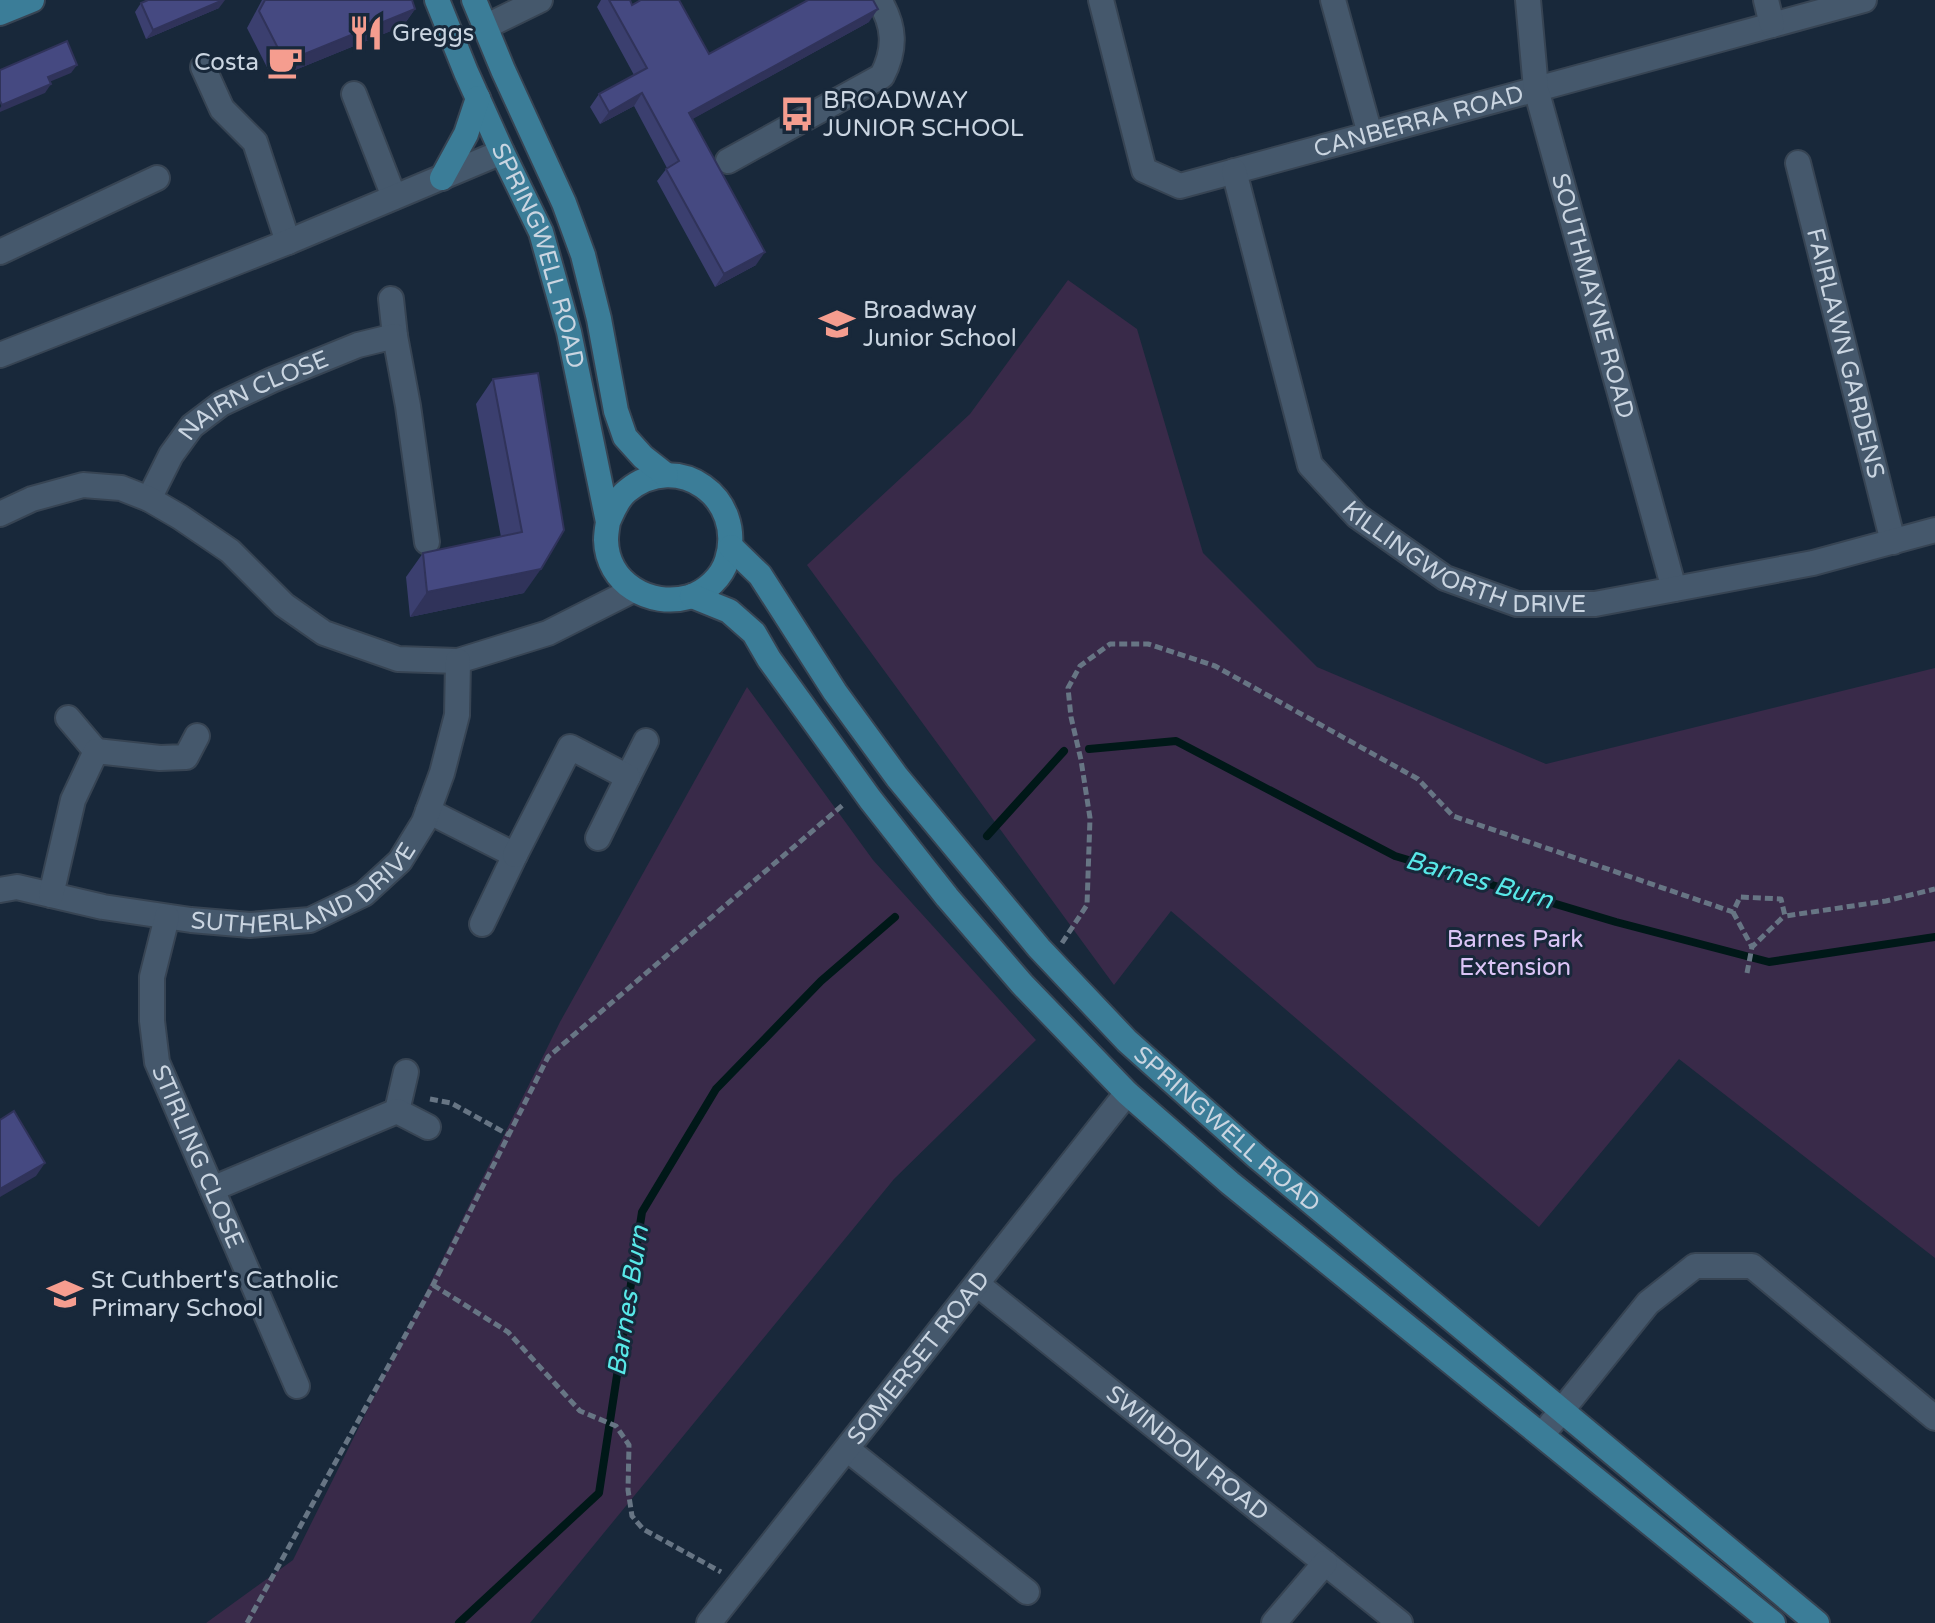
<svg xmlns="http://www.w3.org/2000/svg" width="1935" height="1623" font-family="'Varela Round',sans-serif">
<rect width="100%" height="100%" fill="#18283a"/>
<!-- green -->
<g fill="#392a49">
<polygon points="1068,280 1137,329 1203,553 1317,667 1546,764 1935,668 1935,1258 1679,1059 1539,1227 1171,911 1114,985 807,565 970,414"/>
<polygon points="747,687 873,860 1036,1040 894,1179 530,1623 206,1623 293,1560 560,1022"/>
</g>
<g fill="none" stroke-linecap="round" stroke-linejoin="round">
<!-- stream -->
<g stroke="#001818" stroke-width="8">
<polyline points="1089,749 1176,741 1395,856 1616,922 1769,962 1935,937"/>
<polyline points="987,836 1064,751"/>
<polyline points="459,1623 599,1493 642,1212 716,1089 821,981 895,917"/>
</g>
<!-- minor casing -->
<g stroke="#374453" stroke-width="28">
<g id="minor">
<path id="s1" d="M 1101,0 L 1144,170 L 1180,186 L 1864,0"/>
<polyline points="1333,0 1370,134"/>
<path id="s2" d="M 1528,0 L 1536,89 L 1674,589"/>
<polyline points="1766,0 1772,25"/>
<polyline points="485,27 540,0"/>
<polyline points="203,67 222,109 255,142 288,242"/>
<polyline points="354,94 394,197"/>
<path d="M 728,161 L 882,76 C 896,49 895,26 879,0"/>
<path id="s3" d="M 1798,163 L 1893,542"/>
<path id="s4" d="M 1234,171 L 1310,465 L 1357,516 L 1445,578 L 1517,604 L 1595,604 L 1813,563 L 1935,530"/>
<polyline points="0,252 157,178"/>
<polyline points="391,299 395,336"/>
<polyline points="0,355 288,242 502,152"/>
<path id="s5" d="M 149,499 L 171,455 L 192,426 L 221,404 L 272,380 L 358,345 L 395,336 L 408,406 L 427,542"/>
<polyline points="0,514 32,499 83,485 121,488 149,499 180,517 230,551 284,605 324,633 398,659 458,661 548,633 633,590"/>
<polyline points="68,718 96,751"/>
<polyline points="628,777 646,741"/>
<polyline points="428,811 515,855 482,924"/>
<polyline points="515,855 570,747 628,777 598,838"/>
<path id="s6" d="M 0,890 L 17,887 L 103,907 L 191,920 L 250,925 L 310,920 L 364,894 L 400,861 L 424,822 L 442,773 L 457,715 L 458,661"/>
<polyline points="51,895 73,800 96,751 160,758 186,757 197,736"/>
<path id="s7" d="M 167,917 L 152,977 L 152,1021 L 157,1062 L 297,1386"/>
<polyline points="397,1111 406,1072"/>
<polyline points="212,1189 397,1111 428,1127"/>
<path id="s8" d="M 977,1284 L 1400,1623"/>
<polyline points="1542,1435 1648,1303 1695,1266 1752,1266 1935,1418"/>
<polyline points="847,1449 1027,1592"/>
<path id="s9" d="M 709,1623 L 1127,1093"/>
<polyline points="1274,1623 1325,1563"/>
</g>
</g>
<!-- major casing -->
<g stroke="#374453" stroke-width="28">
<g id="major">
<path id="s10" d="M 437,0 L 466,72 L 502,152 L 541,232 L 569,332 L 608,522 C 607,528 606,534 606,540 C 607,583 650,608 689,597 C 706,592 722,577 727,560 C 746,498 678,449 627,491 C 617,499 613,511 608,522"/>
<polyline points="474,0 503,70 564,203 583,255 599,319 616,411 625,437 643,457 666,475"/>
<polyline points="0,13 32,0"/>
<polyline points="442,178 466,134 478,98"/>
<path id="s11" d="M 731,547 L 760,575 L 835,692 L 897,777 L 1039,948 L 1127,1041 L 1257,1157 L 1817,1623"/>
<polyline points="692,596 729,611 754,633 769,659 870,799 947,897 1022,984 1127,1093 1230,1183 1773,1623"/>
</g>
</g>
<!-- path -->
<g stroke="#677584" stroke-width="5" stroke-dasharray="8 4" stroke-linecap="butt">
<polyline points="1733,912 1752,947"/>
<polyline points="1062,943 1087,905 1090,818 1081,760 1071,717 1068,688 1080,666 1110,644 1148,644 1215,666 1418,779 1453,816 1733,912 1740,897 1781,899 1785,916 1886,901 1935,889"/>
<polyline points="1747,973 1752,947 1784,916"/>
<polyline points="430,1099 451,1103 509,1135"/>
<polyline points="433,1285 508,1332 580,1411 616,1426 629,1445 628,1490 632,1516 643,1529 721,1572"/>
<polyline points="247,1623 433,1285 548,1057 844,804"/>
</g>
<!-- minor -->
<use href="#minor" stroke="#45586c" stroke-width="24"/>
<!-- major -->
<use href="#major" stroke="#3b7d98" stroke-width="24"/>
</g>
<!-- wall -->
<g fill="#3b3f6f">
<polygon points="262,0 412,0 415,9 403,26 273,79 247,28"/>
<polygon points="601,0 630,0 632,5 709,54 869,22 692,119 756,265 715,287 657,181 667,168 634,106 600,124 590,107 599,94 634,75 597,7"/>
<polygon points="141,3 219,8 146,39 135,12"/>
<polygon points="538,373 524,593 410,617 406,577 423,553 501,537 476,404 493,379"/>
</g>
<!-- shaded-wall -->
<g fill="#30335a">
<polygon points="223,0 225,0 219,8 146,39 153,30"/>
<polygon points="415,9 403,26 273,79 285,62"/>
<polygon points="878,9 869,22 680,126 689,113"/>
<polygon points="77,65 71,73 42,85 48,77"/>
<polygon points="51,84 45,93 0,112 0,108 2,105"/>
<polygon points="642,93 634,106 600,124 609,112"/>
<polygon points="765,252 756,265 715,287 724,274"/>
<polygon points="541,569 524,593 410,617 427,592"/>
<polygon points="45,1163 36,1176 0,1197 0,1189"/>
</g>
<!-- building -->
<g fill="#454981" stroke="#30335a" stroke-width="2">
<polygon points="148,0 223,0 153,30 141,3"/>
<polygon points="265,0 412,0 415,9 285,62 259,11"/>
<polygon points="609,0 630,0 632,5 641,0 679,0 709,54 808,0 873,0 878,9 689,113 765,252 724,274 666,169 679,161 642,93 609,112 599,94 647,68"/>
<polygon points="67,41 77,65 48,77 51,84 2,105 0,101 0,70"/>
<polygon points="538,373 564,530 541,569 427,592 423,553 522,532 493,379"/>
<polygon points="14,1111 45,1163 0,1189 0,1120"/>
</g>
<!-- icons -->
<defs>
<g id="restaurant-bare" transform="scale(2.76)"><path d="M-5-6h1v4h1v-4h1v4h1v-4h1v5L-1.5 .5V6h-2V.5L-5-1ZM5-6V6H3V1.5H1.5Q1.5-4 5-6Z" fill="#f59d8f" stroke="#18283a" stroke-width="2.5" paint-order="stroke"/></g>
<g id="cafe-bare" transform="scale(2.76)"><path d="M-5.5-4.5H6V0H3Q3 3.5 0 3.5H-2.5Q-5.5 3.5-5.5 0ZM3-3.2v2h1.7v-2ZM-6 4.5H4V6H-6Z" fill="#f59d8f" stroke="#18283a" stroke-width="2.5" paint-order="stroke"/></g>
<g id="bus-bare" transform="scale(2.76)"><path d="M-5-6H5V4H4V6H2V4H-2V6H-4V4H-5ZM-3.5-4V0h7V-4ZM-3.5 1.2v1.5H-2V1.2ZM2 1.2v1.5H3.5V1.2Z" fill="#f59d8f" stroke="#18283a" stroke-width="2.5" paint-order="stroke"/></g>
<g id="school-bare" transform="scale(2.76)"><path d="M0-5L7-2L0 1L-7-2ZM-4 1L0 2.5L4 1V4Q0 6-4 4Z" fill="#f59d8f" stroke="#18283a" stroke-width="2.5" paint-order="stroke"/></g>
</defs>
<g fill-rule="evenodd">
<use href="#restaurant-bare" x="366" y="33"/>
<use href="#cafe-bare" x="285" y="62"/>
<use href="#bus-bare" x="797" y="114"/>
<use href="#school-bare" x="837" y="324"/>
<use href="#school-bare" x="65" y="1294"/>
</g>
<g text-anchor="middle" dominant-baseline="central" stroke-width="6" stroke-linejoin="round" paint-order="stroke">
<!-- poi labels -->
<g font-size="24" fill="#cad5e1" stroke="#18283a" text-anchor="start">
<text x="392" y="33">Greggs</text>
<text x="259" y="62" text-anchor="end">Costa</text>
<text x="823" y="100">BROADWAY<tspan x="823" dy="28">JUNIOR SCHOOL</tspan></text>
<text x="863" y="310">Broadway<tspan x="863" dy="28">Junior School</tspan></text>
<text x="91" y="1280">St Cuthbert's Catholic<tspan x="91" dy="28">Primary School</tspan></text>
</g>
<!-- street labels -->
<g font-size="24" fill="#cad5e1" stroke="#18283a">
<text stroke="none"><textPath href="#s1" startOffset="462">CANBERRA ROAD</textPath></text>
<text stroke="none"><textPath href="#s10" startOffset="276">SPRINGWELL ROAD</textPath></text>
<text stroke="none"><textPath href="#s2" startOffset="304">SOUTHMAYNE ROAD</textPath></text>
<text stroke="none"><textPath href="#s3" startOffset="196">FAIRLAWN GARDENS</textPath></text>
<text stroke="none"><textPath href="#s5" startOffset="154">NAIRN CLOSE</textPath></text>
<text stroke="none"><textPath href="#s4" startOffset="492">KILLINGWORTH DRIVE</textPath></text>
<text stroke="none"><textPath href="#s6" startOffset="318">SUTHERLAND DRIVE</textPath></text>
<text stroke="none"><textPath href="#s11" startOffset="768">SPRINGWELL ROAD</textPath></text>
<text stroke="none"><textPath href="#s7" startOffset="250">STIRLING CLOSE</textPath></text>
<text stroke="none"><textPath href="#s9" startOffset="338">SOMERSET ROAD</textPath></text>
<text stroke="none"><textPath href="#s8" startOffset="270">SWINDON ROAD</textPath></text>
</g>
<!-- park labels -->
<g font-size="24" fill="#dbc4f6" stroke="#18283a">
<text x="1515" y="939">Barnes Park<tspan x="1515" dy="28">Extension</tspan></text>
</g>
<!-- water labels -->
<g font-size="26" font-style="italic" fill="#58e8e8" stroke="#18283a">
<text transform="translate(1479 880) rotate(16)">Barnes Burn</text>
<text transform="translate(628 1301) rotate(-81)">Barnes Burn</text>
</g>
</g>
</svg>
